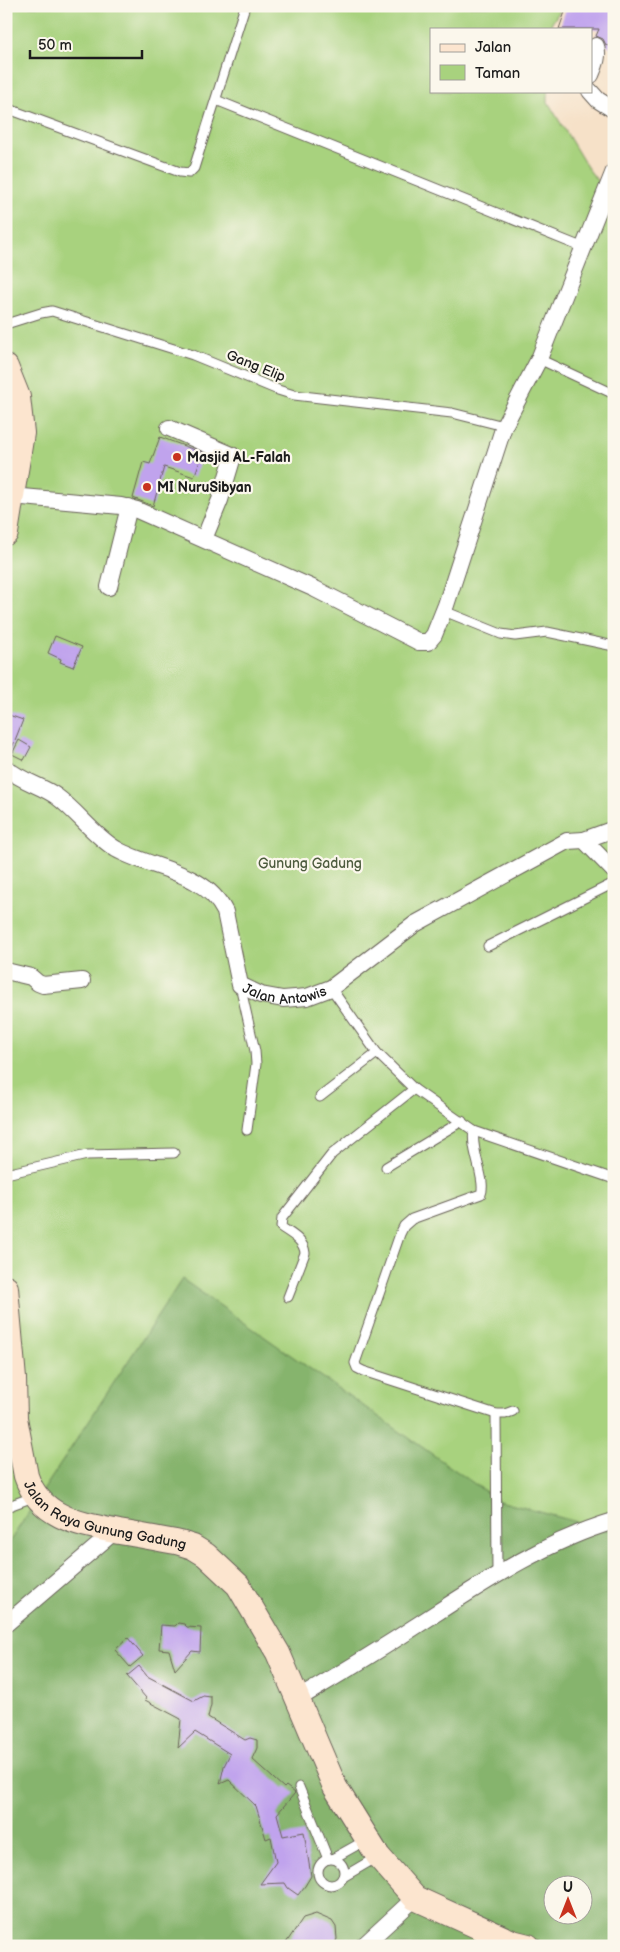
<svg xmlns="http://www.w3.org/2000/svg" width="620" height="1952" font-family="'Balsamiq Sans',sans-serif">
<rect width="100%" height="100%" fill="#fbf7ec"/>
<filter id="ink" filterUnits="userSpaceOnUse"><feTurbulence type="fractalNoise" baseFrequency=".02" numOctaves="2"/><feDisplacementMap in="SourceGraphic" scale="10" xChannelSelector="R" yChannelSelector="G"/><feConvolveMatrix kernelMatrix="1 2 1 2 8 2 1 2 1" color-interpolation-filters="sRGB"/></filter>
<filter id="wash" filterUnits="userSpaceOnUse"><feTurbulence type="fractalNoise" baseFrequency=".0096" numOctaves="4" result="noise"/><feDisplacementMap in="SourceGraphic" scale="20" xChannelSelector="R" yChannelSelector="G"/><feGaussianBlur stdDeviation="1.12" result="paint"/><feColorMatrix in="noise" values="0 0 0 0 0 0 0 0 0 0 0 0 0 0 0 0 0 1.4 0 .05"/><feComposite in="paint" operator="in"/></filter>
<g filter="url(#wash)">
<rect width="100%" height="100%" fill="#f6e1c8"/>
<!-- green -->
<polygon fill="#a8d27e" stroke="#62774d" points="6,6 563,6 548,29 431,29 431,91 548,91 548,102 587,167 614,203 614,1864 6,1942"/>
<!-- forest -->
<path fill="#86b46d" stroke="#516844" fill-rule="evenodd" d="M 182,1279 L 499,1501 L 614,1532 L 614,1946 L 6,1946 L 6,1547 ZM 552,1884 L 582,1884 L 582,1914 L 552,1914 Z"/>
<g id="blocks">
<!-- building -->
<g fill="#c0a3ed">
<polygon points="567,6 614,6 614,48 606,45 603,39 596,36 599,29 559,29"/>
<polygon points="160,437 203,453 194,477 164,467 153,506 133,498 143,462 150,464"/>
<polygon points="55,636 82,647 73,667 60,662 61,659 48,653"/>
<polygon points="6,714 23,720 8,758 6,758"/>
<polygon points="19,740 31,747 24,760 12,754"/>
<polygon points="178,1623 184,1624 187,1627 201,1628 200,1652 192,1651 175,1670 169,1650 159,1649 161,1625 175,1626"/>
<polygon points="128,1638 143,1656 130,1667 115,1650"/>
<polygon points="139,1666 147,1676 194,1701 203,1696 211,1697 211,1705 208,1717 245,1740 250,1738 257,1740 257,1748 252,1759 284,1788 286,1786 295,1793 277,1814 283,1836 304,1832 311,1876 305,1886 298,1895 288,1888 285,1883 260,1884 276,1862 271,1837 266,1839 256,1806 229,1780 220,1784 224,1766 230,1754 195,1732 178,1748 181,1719 145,1700 146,1698 127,1676"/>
<polygon points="316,1914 332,1921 336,1927 337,1939 334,1946 284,1946 303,1918"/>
</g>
</g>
</g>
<g filter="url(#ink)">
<use href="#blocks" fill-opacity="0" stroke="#686158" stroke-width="1"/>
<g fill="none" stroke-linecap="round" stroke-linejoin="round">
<!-- lane casing -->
<g stroke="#686158" stroke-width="11">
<g id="lane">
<polyline points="216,100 584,248"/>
<polyline points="6,108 180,172 189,173 194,168 245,6"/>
<polyline points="6,324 41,313 52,311 193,355 278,390 294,395 452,413 504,426"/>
<polyline points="539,359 614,394"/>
<polyline points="444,611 501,634 515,636 547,632 614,646"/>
<polyline points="488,946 614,883"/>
<polyline points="240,985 255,1051 256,1064 247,1130"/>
<polyline points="331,988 377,1053 414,1089 474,1131 614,1179"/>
<polyline points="320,1097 377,1053"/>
<path d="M 474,1131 C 470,1150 487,1181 481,1194 L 412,1219 L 404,1226 L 400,1234 L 355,1363 L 357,1368 L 363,1371 L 496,1414 L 505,1414 L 513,1411"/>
<polyline points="386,1167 462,1121"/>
<polyline points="6,1174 87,1155 174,1153"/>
<path d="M 288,1297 L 305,1253 C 304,1240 291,1234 281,1227 L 282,1218 L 332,1154 L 414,1089"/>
<polyline points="496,1414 497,1574"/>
<polyline points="6,1507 36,1496"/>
<polyline points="299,1787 328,1859"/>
<polyline points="334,1858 366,1840"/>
<circle cx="331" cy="1872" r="13"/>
<polyline points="343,1877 377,1857"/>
</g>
</g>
<!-- street casing -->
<g stroke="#686158" stroke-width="18">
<g id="street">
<path d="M 591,75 C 595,65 599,57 596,46"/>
<polyline points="590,91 598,100 614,110"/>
<polyline points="169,428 232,455 232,460 220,500 204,539"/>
<polyline points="12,496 121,506 137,510 315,589 419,642 428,642 434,635 446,605 504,426 539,359 614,171"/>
<polyline points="109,587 129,507"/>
<path id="s1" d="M 6,768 C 21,781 40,785 56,796 C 78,812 93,835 116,849 C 153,870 204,870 225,912 L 240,985 L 261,995 L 283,999 L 307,997 L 331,988 L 415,924 L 567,841 L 584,840 L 614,871"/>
<polyline points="584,840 614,829"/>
<polyline points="6,971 31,977 38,983 43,985 82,981"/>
<polyline points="6,1624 115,1531"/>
<path d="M 296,1700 C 336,1676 375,1653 413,1628 C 477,1587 540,1543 614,1521"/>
<polyline points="363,1946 415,1898"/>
</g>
</g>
<!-- secondary casing -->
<g stroke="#686158" stroke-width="26">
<g id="secondary">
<polyline points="6,367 18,397 22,433 6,533"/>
<path id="s2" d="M 6,1288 L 14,1379 L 15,1418 L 26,1476 C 40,1518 80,1524 119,1532 C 139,1535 159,1539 180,1543 L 193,1547 L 206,1555 L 238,1585 L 278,1653 L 335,1787 L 378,1856 L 415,1898 L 512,1942 L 528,1946"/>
</g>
</g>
<!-- lane -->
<use href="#lane" stroke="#fff" stroke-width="9"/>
<!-- street -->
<use href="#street" stroke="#fff" stroke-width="16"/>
<!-- secondary -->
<use href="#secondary" stroke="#fce5cf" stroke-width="24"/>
</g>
</g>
<!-- markers -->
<g fill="#c8321e" stroke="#fbf7ec" stroke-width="2">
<circle cx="177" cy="457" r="5"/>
<circle cx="147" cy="487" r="5"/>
</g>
<g text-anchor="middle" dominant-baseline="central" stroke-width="4.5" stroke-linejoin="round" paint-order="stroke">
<!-- street labels -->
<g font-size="14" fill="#1c1c1c" stroke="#fbf7ec">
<text transform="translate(256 366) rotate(22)">Gang Elip</text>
<text stroke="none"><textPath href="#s1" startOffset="388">Jalan Antawis</textPath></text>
<text stroke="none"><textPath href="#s2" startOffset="284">Jalan Raya Gunung Gadung</textPath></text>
</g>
<!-- poi labels -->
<g font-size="14" font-weight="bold" fill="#1c1c1c" stroke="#fbf7ec" text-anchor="start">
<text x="187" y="457">Masjid AL-Falah</text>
<text x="157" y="487">MI NuruSibyan</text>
</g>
<!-- park labels -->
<g font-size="14" fill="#4d5c3e" stroke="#fbf7ec">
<text x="310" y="863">Gunung Gadung</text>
</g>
</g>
<!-- margin -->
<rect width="620" height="1952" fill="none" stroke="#fbf7ec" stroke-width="25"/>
<!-- legend -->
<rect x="430" y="28" width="162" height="65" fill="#fbf7ec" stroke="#a29f99"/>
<rect x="440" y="44" width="25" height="8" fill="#fce5cf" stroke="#a29f99"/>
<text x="475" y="52" font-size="15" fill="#1c1c1c">Jalan</text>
<rect x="440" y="65" width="25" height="15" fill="#a8d27e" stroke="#a29f99"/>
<text x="475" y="78" font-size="15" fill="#1c1c1c">Taman</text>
<!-- north arrow -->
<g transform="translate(568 1900)"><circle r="24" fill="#fbf7ec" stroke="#a29f99"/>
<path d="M0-4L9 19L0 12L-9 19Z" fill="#c8321e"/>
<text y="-8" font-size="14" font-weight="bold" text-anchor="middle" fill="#1c1c1c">U</text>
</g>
<!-- scale -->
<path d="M30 50v8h112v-8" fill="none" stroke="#1c1c1c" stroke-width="2.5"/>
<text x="38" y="50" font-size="15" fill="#1c1c1c" stroke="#fbf7ec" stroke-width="4" paint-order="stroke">50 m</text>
</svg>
